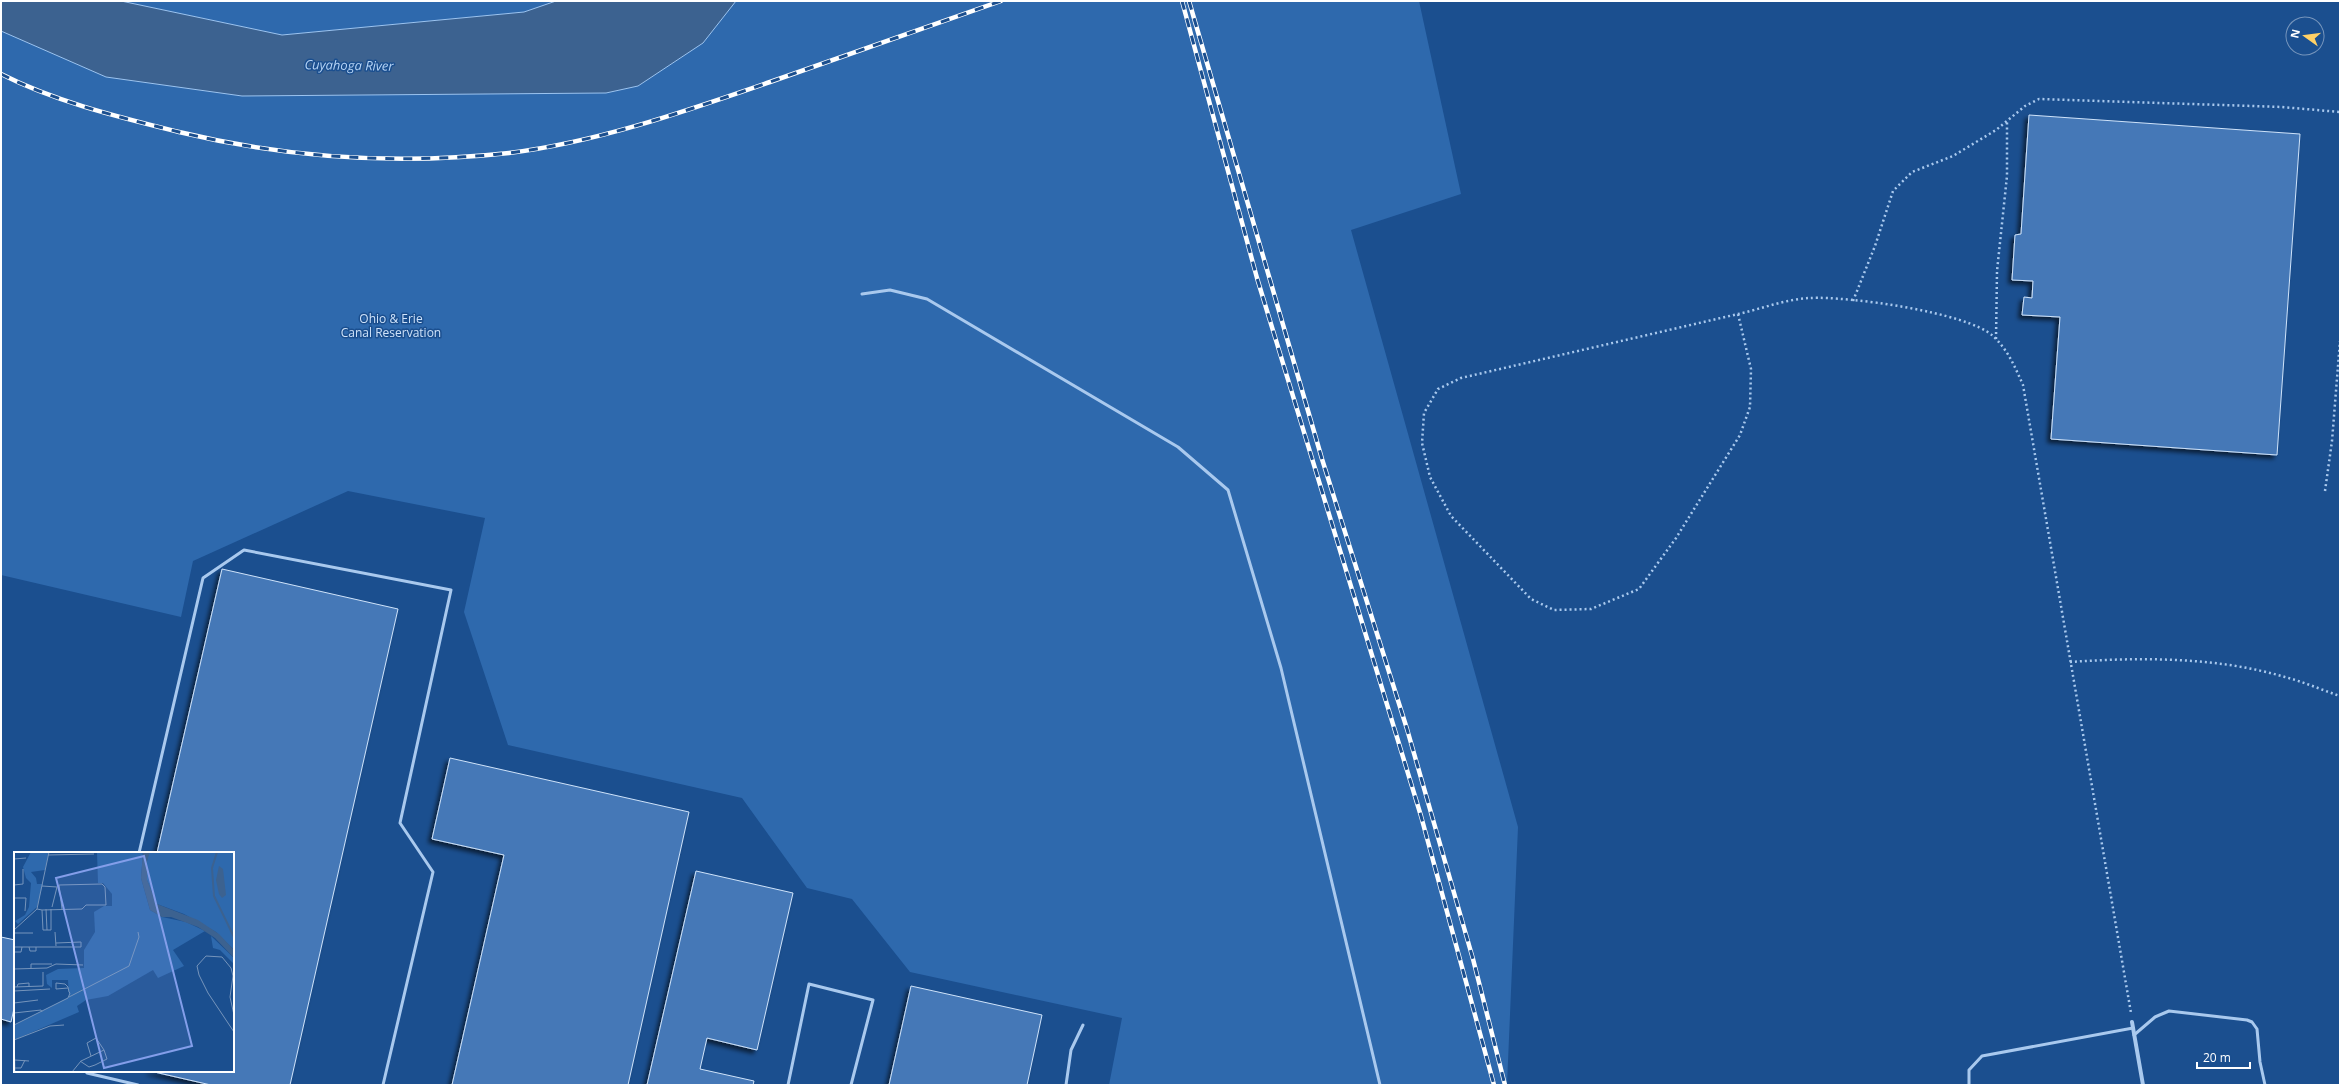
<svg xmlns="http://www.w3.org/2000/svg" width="2341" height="1086" font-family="'Open Sans',sans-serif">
<defs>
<filter id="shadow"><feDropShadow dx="-3.5" dy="3.5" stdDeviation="2" flood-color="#0009"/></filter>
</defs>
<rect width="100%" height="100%" fill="#1b4f8f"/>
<!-- green -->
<g fill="#2e69ad">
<polygon points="121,1 556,1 524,12 282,35"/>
<polygon points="736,1 1419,1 1461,194 1351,230 1518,827 1507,1085 1109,1085 1122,1018 910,972 852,899 807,888 742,798 508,745 464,612 485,518 348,491 193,561 181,617 1,575 1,31 106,77 242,96 606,93 638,86 703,43"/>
</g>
<!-- water -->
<polygon fill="#3c6290" stroke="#9cc4f0" points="1,1 121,1 282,35 524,12 556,1 736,1 703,43 638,86 606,93 242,96 106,77 1,31"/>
<!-- building -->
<g fill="#4478b7" stroke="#cfe3fa" filter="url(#shadow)">
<polygon points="2029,115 2300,134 2277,455 2051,439 2060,317 2022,315 2024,297 2032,298 2033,281 2012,280 2015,235 2021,234"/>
<polygon points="222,569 398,609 290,1085 211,1085 150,1071 233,1071 233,853 157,853"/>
<polygon points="450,758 689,812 628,1085 452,1085 504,855 432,839"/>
<polygon points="696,871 793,893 757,1050 707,1038 700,1069 754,1081 753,1085 647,1085"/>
<polygon points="1,937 15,940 15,1004 11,1022 1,1019"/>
<polygon points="911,986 1042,1015 1027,1085 889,1085"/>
</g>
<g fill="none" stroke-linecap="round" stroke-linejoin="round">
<!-- path -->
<g stroke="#a9c9ee" stroke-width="2.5" stroke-dasharray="2 3" stroke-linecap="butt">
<polyline points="1853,301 1875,246 1893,191 1912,172 1953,156 1996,130 2025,106 2039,99 2282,107 2340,112"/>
<path d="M 1738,314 L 1751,369 L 1750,407 L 1740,435 L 1676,538 L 1639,589 L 1591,609 L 1554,610 L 1531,599 L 1451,516 L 1430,477 L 1422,443 L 1424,413 L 1438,389 L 1461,378 L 1738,314 C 1761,309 1786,299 1810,298 C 1847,296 1967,312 1993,336 C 2008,350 2015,367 2023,385 L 2131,1013"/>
<polyline points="1996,339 1997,271 2007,176 2007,121"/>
<polyline points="2325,491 2332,441 2340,341"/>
<path d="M 2070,662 C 2141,657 2217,657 2285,677 C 2304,682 2322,690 2340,696"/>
</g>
<!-- lane -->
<g stroke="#a9c9ee" stroke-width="3">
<polyline points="862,294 890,290 927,299 1178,447 1228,490 1281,668 1380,1085"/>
<polyline points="139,853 203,578 244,550 451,590 400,823 433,872 383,1085"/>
<polyline points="2134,1035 2155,1017 2169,1011 2247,1020 2252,1022 2257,1029 2260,1062 2265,1085"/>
<polyline points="88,1071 87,1073 138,1085"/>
<polyline points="788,1085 809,984 873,1000 851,1085"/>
<polyline points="1066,1085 1071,1050 1083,1025"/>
<polyline points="1969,1085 1969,1070 1982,1056 2133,1028"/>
</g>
<!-- street -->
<polyline stroke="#a9c9ee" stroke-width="4" points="2132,1022 2143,1085"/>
<!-- rail casing -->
<g stroke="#fff" stroke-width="4.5">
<g id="rail">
<polyline points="1182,1 1257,278 1421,816 1494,1085"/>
<polyline points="1189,1 1322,459 1407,729 1473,959 1505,1085"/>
<path d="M 1,74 C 56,102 119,117 179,132 C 287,158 399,165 509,153 C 598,142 686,111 770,82 C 847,55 924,28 1001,1"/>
</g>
</g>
<!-- rail -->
<use href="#rail" stroke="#1b4f8f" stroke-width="3" stroke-dasharray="9" stroke-linecap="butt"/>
</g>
<g text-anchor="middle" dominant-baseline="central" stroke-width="3" stroke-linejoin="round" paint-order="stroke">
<!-- park labels -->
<g font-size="12" fill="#cfe3fa" stroke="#1b4f8f">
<text x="391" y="318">Ohio &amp; Erie<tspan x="391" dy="14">Canal Reservation</tspan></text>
</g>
<!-- water labels -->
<g font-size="13" font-style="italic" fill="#b5d3f5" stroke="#1b4f8f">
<text transform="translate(349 65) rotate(1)">Cuyahoga River</text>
</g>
</g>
<!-- overview -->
<g transform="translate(14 852)">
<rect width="220" height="220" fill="#1b4f8f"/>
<path d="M 17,0 L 35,0 L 31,18 L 17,20 L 22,26 L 23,32 L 29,32 L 23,55 L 4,72 L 1,69 L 11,63 L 15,55 L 17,31 L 12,26 L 9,15 ZM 83,0 L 129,0 L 127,26 L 136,58 L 148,65 L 172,70 L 191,79 L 159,98 L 170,114 L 144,126 L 139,118 L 94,144 L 72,148 L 63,154 L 65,160 L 0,188 L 0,173 L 55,145 L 54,128 L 38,128 L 38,136 L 33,132 L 32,123 L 44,117 L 70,116 L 70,98 L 81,80 L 80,60 L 90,54 L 98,54 L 98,42 L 89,31 L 84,31 ZM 135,0 L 220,0 L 220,98 L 202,80 L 170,62 L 143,52 L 133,28 L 133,9 ZM 197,84 L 220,106 L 220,112 L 206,98 L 199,96 Z" fill="#2e69ad"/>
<path d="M 129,0 L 136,0 L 133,9 L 133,28 L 143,52 L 184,68 L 205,82 L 220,98 L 220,106 L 201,86 L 184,75 L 157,65 L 148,65 L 136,58 L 127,26 ZM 205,14 L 209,17 L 212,43 L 208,46 L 205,42 L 202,28 Z" fill="#3c6290"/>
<path fill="none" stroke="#3c6290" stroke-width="2" d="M 203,0 L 198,16 L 200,44 L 220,85"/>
<path fill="none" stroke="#7695bc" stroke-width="1" d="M 34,3 L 80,2M 0,7 L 12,6M 0,33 L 9,32 L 9,17M 28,34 L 43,35 L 38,55M 0,46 L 12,46 L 11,59M 23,57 L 28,58 L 68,57 L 72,53 L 92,53 L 91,35 L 88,32 L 45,33 L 48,57M 32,57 L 33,78M 28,58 L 29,78 L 37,78 L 37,57M 0,78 L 23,57 L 35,0M 41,80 L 42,94M 0,81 L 19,81M 0,95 L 67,95 L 67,90 L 42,91M 15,95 L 16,99 L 22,99 L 22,95M 0,100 L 7,100 L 8,95M 17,116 L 17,112 L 38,112M 0,117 L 33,116 L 42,112 L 69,113M 0,135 L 29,134 L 29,120M 3,135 L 4,132 L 15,131 L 15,135M 0,139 L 36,137M 55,145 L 115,114 L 125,85 L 124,80M 0,151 L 24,148M 0,161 L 27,158 L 28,160M 220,163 L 216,145 L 219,124 L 217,116 L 208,105 L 192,104 L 183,114 L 185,123 L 194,141 L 220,180M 0,173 L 54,146 L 56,141 L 55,140 L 54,135 L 51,132 L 42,131 L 42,137 L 54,136M 0,185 L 1,220M 0,188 L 36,174 L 50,173M 77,204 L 73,191 L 82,186 L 90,198M 1,208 L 15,209M 66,209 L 75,215 L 81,213 L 93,207 L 90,198M 1,216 L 7,216 L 11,208M 58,220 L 67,209 L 90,198"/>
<path fill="#839eea" fill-opacity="0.15" stroke="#839eea" stroke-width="2" d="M 130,4 L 178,194 L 90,216 L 42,26 Z"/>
<rect width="220" height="220" fill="none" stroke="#fff" stroke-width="2"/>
</g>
<!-- border -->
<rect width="2341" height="1086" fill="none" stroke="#ffffff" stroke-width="4"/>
<!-- north arrow -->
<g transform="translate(2305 36) rotate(284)"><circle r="19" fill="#1b4f8f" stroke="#7695bc"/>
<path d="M0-3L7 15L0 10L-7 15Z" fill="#ffd166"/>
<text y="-6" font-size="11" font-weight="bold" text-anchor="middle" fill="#ffffff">N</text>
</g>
<!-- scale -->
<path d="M2197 1062v6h53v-6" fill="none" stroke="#ffffff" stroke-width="2"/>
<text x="2203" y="1062" font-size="12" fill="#ffffff" stroke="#1b4f8f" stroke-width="3" paint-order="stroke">20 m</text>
</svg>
